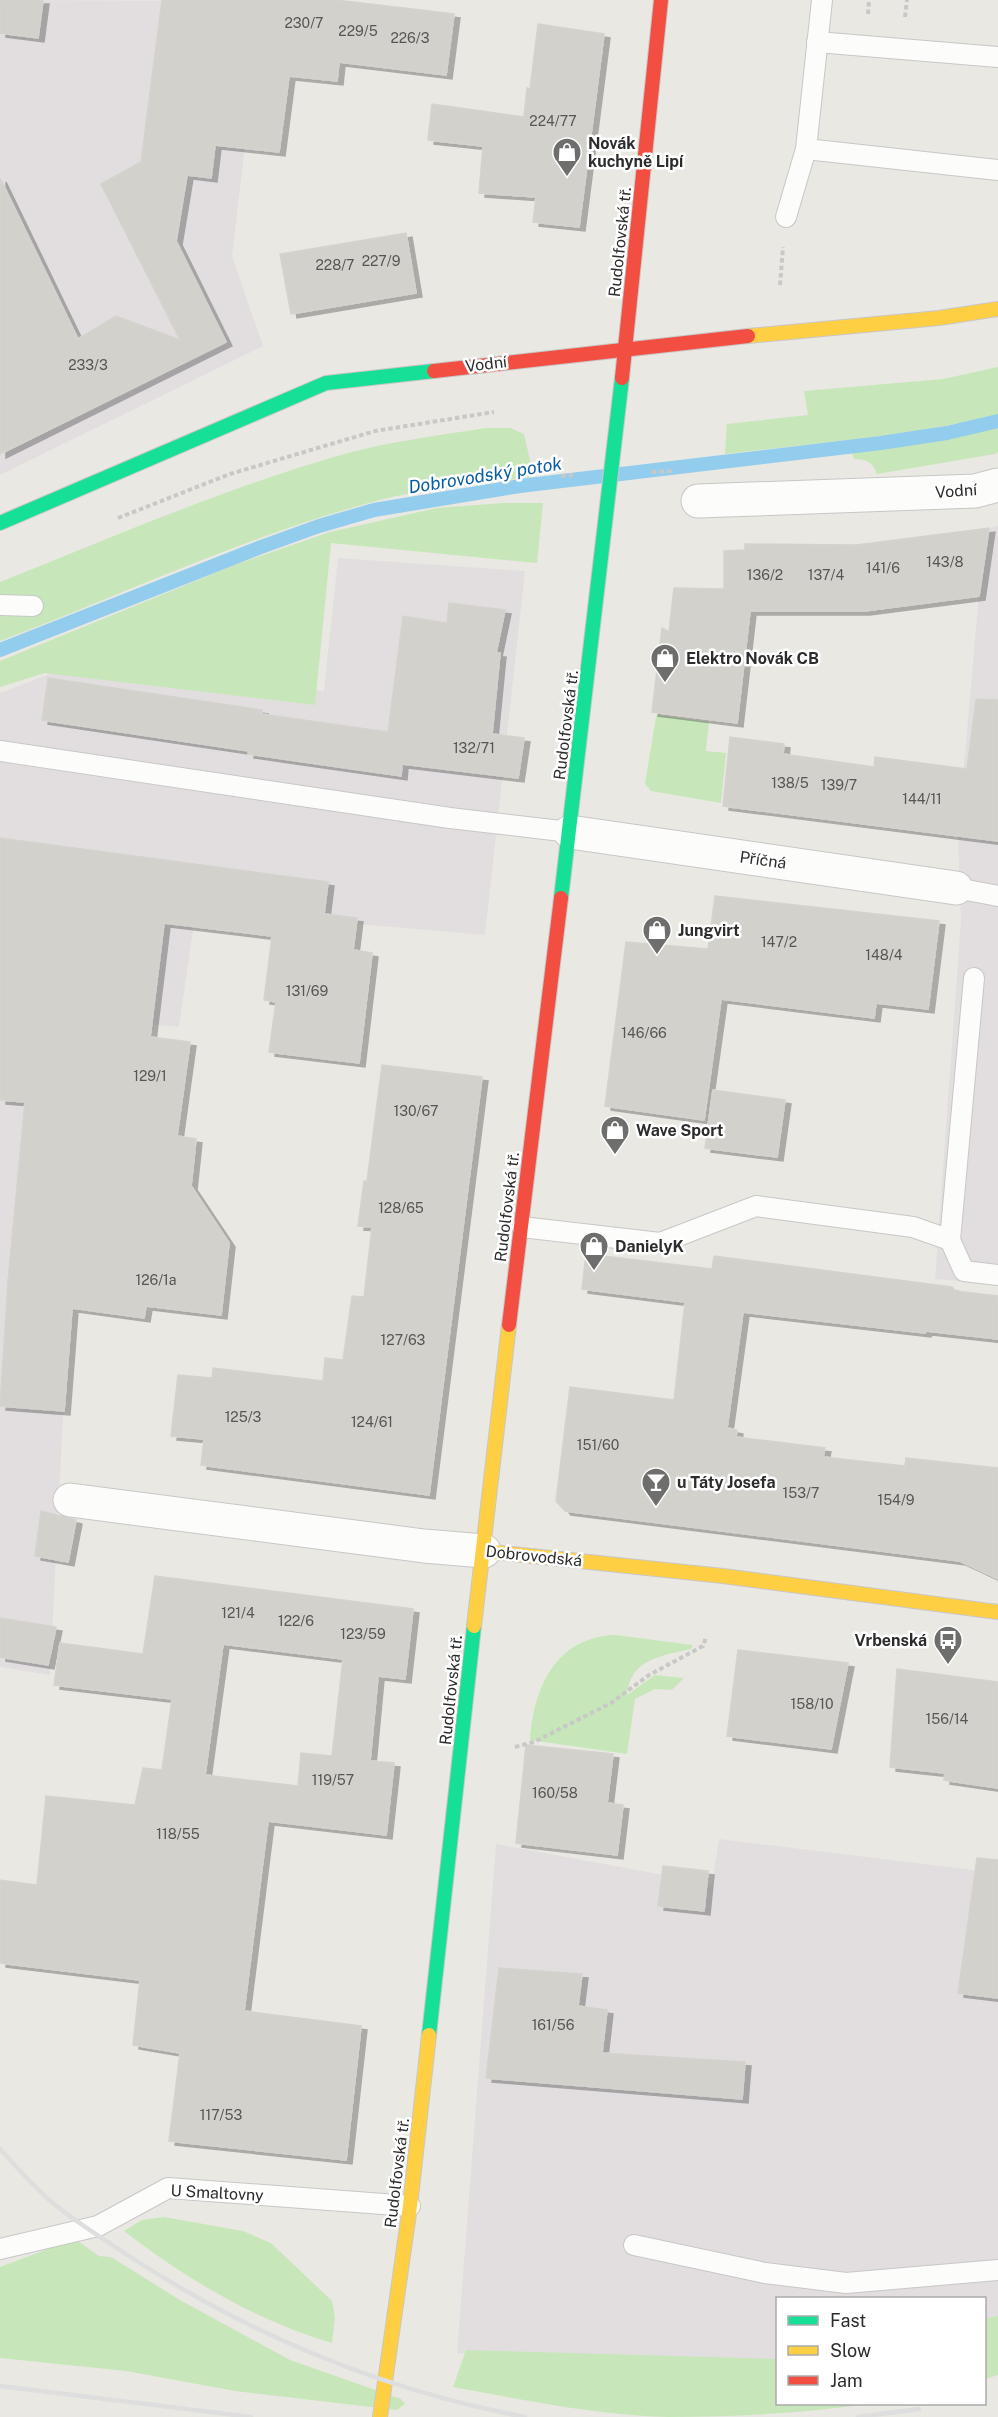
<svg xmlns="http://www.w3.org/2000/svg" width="998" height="2417" font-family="'Public Sans',sans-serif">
<defs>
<filter id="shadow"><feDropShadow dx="6" dy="4" stdDeviation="0" flood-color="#0004"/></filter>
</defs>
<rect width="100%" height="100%" fill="#eae8e2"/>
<!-- industrial -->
<g fill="#e2dee0">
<polygon points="0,0 262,1 232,256 263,346 0,475"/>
<polygon points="998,526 998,1284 935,1279 961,920 958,835 980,582 989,528"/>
<polygon points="338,558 525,571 485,935 196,910 179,1027 83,1018 50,1675 0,1667 0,693 68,667 324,691"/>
<polygon points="719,1839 998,1873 998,2317 985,2320 984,2298 778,2298 777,2362 457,2353 496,1844 712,1884"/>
</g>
<!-- green -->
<g fill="#c7e7ba">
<polygon points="998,367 998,416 902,434 725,454 727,424 808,415 804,391 943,379"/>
<path d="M 998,426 L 998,452 L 995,454 L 877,474 C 873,462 865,459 854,459 L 852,452 L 915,444 Z"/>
<path d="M 486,428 L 510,428 L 524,434 L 534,477 C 483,483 430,487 380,500 C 250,534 126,593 0,641 L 0,582 C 110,538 221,490 334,457 C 384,442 435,436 486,428 Z"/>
<polygon points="504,503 543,503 537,563 331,543 315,705 45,673 0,687 0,661 237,564 330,532 437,508"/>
<polygon points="658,715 709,722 706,751 726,753 721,803 651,791 645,784 656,717"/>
<path d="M 615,1635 L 693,1645 L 691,1649 C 661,1656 630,1659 627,1695 L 655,1675 L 684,1678 L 672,1690 L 655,1689 L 635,1699 L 627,1754 L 530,1740 C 534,1687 556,1637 615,1635 Z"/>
<path d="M 164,2217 L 243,2231 L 271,2243 L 332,2301 L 335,2317 L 332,2343 C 257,2321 186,2279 124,2231 L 142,2220 Z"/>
<polygon points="75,2239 99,2256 111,2257 180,2300 290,2360 401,2399 405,2404 397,2410 235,2391 126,2371 0,2358 0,2267"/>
<polygon points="998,2316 998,2375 985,2379 985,2319"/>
<path d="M 466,2350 L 777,2359 L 778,2404 L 869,2404 C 803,2413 737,2417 669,2417 C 597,2415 524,2400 453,2387 Z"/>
</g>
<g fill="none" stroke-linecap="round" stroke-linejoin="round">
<!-- stream -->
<polyline stroke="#93cdee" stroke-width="14" points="0,650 261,547 319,526 374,510 520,486 881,443 947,433 998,421"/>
</g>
<!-- building -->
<g fill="#d3d1cc" stroke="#d5d3ce" stroke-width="1.5" fill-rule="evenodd" filter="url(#shadow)">
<polygon points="0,0 43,0 38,38 0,33"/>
<polygon points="162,0 336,0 454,14 446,75 339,62 337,81 289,76 279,152 215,145 211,178 187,175 176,241 226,342 0,454 0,178 78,339 116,316 180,340 101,184 141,162"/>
<polygon points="538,24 604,34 579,227 533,222 536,197 479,193 483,146 428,140 432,104 524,117 527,88 530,89"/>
<polygon points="406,233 416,293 291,314 280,254"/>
<polygon points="989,528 979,596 864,611 750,611 737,723 652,712 662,628 669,632 674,588 724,589 724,551 745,550 745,544 856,545"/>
<polygon points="449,603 505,610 496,653 500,653 492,734 524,738 518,778 402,764 401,776 248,754 249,751 42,720 48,678 262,710 262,714 388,732 403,616 447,623"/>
<polygon points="976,699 998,700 998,841 723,806 730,737 784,744 783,754 874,767 875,757 967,769"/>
<polygon points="0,838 328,882 324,914 357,918 353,950 372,953 359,1063 269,1052 276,1002 264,1000 272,936 164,923 150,1037 190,1042 177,1136 196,1139 191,1186 229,1243 221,1315 146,1306 144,1318 72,1308 64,1411 0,1406 8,1281 25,1102 0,1100"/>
<polygon points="715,896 939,921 928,1009 876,1003 874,1018 721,999 704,1120 605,1106 626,942 708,949"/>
<polygon points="382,1065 482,1077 429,1495 201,1465 204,1439 171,1436 178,1375 212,1378 213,1368 323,1381 325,1358 343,1360 352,1296 364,1297 372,1227 358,1226 364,1181 367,1181"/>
<polygon points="713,1090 785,1100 777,1157 705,1148"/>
<polygon points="586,1254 712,1269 714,1256 952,1287 955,1291 998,1296 998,1339 926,1331 925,1333 743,1312 727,1428 737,1430 736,1437 825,1448 823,1457 905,1466 906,1458 998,1468 998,1579 960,1561 565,1511 556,1501 570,1387 674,1400 685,1302 582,1289"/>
<polygon points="41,1511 76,1520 68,1562 35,1556"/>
<path d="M 155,1576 L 413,1609 L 405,1679 L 378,1676 L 370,1761 L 394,1763 L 386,1835 L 268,1821 L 244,2011 L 361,2026 L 346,2160 L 169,2141 L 180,2053 L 133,2045 L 140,1980 L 0,1963 L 0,1880 L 37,1885 L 46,1796 L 135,1805 L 143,1768 L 162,1770 L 172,1699 L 54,1685 L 60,1643 L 143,1654 ZM 223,1644 L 343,1659 L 332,1756 L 301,1753 L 298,1786 L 205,1775 Z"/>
<polygon points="0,1618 56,1627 48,1665 0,1657"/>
<polygon points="738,1650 848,1663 831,1749 727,1736"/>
<polygon points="897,1669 998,1682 998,1788 944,1780 945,1773 890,1767"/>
<polygon points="526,1745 613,1754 607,1803 623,1805 617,1855 516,1843"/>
<polygon points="977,1858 998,1860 998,1998 958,1993"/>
<polygon points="663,1866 708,1871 704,1911 658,1906"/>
<polygon points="499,1968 582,1974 578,2006 607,2010 602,2053 745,2062 742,2099 486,2078"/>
</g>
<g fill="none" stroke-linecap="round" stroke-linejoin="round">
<!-- lane casing -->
<g stroke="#c8c7c7" stroke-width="22">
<g id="lane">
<polyline points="822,0 806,149 998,170"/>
<polyline points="817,42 998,57"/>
<polyline points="786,217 806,149"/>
<polyline points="0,605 33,606"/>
<polyline points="0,751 450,818 570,832"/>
<polyline points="956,888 998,896"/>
<polyline points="522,1227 660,1243 756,1206 913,1227 950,1240 974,978"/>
<polyline points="950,1240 964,1271 998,1275"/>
<polyline points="634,2245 765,2273 846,2283 998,2270"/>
<polyline points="0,2249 98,2226 168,2188 410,2206"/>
</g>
</g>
<!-- street casing -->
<g stroke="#c8c7c7" stroke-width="35">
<g id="street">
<polyline points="698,501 975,491 998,485"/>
<polyline points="570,832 956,888"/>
<polyline points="70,1500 424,1546 484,1551"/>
</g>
</g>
<!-- fast casing -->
<g stroke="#c8c7c7" stroke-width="16">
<g id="fast">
<polyline points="0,523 326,383 434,371"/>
<polyline points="561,898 622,378"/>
<polyline points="429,2035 474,1626"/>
</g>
</g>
<!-- slow casing -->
<g stroke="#c8c7c7" stroke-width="16">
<g id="slow">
<polyline points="748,336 939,318 998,309"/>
<polyline points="484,1551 723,1576 998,1612"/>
<polyline points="474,1626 509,1325"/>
<polyline points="380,2417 410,2206 429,2035"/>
</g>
</g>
<!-- jam casing -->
<g stroke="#c8c7c7" stroke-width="16">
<g id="jam">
<polyline points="434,371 748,336"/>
<polyline points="622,378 661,0"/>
<polyline points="509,1325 561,898"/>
</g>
</g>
<!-- path -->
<g stroke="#c8c8c7" stroke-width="4" stroke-dasharray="4.5 3" stroke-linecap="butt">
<polyline points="868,14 869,0"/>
<polyline points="905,17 907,0"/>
<polyline points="780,285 783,247"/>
<polyline points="652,472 672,471"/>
<polyline points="561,476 573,475"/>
<polyline points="118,518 230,474 375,431 494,412"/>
<polyline points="515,1747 534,1742 611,1703 649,1675 703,1646 706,1637"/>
</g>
<!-- lane -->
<use href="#lane" stroke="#fcfcfb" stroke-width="20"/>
<!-- street -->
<use href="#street" stroke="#fcfcfb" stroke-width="33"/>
<!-- fast -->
<use href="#fast" stroke="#16e098" stroke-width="14"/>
<!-- slow -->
<use href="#slow" stroke="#ffcf43" stroke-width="14"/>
<!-- jam -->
<use href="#jam" stroke="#f24e42" stroke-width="14"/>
<!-- rail -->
<g stroke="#dededf" stroke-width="4.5">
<path d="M 0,2149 C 17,2167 34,2188 54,2204 C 77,2223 104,2239 129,2256 C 250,2335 382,2390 525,2417"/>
<polyline points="0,2386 251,2417"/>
<polyline points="858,2417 919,2409"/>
</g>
</g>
<!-- icons -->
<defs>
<g id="shop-pin" transform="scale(1.5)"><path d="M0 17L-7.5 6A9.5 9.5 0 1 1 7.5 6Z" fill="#6e6e6c" stroke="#fff"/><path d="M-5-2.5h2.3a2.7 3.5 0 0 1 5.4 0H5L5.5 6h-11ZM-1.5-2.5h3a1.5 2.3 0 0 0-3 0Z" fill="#fff"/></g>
<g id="bar-pin" transform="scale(1.5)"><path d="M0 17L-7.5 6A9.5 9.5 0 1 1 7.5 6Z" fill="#6e6e6c" stroke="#fff"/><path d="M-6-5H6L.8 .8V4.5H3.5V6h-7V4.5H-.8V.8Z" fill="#fff"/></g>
<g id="bus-pin" transform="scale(1.5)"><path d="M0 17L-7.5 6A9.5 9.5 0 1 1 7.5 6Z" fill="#6e6e6c" stroke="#fff"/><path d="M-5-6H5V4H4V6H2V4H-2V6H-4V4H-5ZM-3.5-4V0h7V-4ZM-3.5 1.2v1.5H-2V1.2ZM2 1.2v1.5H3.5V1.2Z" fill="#fff"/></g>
</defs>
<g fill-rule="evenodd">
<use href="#shop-pin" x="567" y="152"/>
<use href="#shop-pin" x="665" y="658"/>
<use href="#shop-pin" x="657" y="930"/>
<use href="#shop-pin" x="615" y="1130"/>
<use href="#shop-pin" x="594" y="1246"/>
<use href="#bar-pin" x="656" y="1482"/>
<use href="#bus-pin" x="948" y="1640"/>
</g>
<g text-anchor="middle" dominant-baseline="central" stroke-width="5" stroke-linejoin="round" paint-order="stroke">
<!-- number labels -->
<g font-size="14" fill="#565655">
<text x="304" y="23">230/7</text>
<text x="358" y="31">229/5</text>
<text x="410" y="38">226/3</text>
<text x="553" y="121">224/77</text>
<text x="381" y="261">227/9</text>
<text x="335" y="265">228/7</text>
<text x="88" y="365">233/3</text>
<text x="945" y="562">143/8</text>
<text x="883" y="568">141/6</text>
<text x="765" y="575">136/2</text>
<text x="826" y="575">137/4</text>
<text x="474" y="748">132/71</text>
<text x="790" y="783">138/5</text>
<text x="839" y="785">139/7</text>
<text x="922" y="799">144/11</text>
<text x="779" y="942">147/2</text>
<text x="884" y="955">148/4</text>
<text x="307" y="991">131/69</text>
<text x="644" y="1033">146/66</text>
<text x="150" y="1076">129/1</text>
<text x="416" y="1111">130/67</text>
<text x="401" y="1208">128/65</text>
<text x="156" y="1280">126/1a</text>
<text x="403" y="1340">127/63</text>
<text x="243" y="1417">125/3</text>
<text x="372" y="1422">124/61</text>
<text x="598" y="1445">151/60</text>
<text x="801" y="1493">153/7</text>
<text x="896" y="1500">154/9</text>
<text x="238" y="1613">121/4</text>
<text x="296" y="1621">122/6</text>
<text x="363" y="1634">123/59</text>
<text x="812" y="1704">158/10</text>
<text x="947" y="1719">156/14</text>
<text x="333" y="1780">119/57</text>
<text x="555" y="1793">160/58</text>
<text x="178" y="1834">118/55</text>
<text x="553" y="2025">161/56</text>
<text x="221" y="2115">117/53</text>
</g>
<!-- poi labels -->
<g font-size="16" font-weight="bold" fill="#2c2c2c" stroke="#fff" text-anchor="start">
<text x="588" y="143">Novák<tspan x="588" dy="18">kuchyně Lipí</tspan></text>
<text x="686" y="658">Elektro Novák CB</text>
<text x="678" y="930">Jungvirt</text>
<text x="636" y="1130">Wave Sport</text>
<text x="615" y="1246">DanielyK</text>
<text x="677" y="1482">u Táty Josefa</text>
<text x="927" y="1640" text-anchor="end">Vrbenská</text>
</g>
<!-- street labels -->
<g font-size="16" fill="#2c2c2c" stroke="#fff">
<text transform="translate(620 242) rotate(-84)">Rudolfovská tř.</text>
<text transform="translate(486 364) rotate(-7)">Vodní</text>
<text transform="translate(956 491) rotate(-4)">Vodní</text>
<text transform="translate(566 725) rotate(-83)">Rudolfovská tř.</text>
<text transform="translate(763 860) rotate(8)">Příčná</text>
<text transform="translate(507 1207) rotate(-83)">Rudolfovská tř.</text>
<text transform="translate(534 1556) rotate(6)">Dobrovodská</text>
<text transform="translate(451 1690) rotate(-84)">Rudolfovská tř.</text>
<text transform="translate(397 2173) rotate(-83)">Rudolfovská tř.</text>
<text transform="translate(217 2193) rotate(3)">U Smaltovny</text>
</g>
<!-- water labels -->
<g font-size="18" font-style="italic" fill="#095da3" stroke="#fff">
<text transform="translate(485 475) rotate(-9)">Dobrovodský potok</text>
</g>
</g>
<!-- legend -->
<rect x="776" y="2297" width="210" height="108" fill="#ffffff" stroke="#ababab" stroke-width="1.5"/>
<rect x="788" y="2316" width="30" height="9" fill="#16e098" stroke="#ababab" stroke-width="1.5"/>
<text x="830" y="2327" font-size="18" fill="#2c2c2c">Fast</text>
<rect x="788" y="2346" width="30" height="9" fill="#ffcf43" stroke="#ababab" stroke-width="1.5"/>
<text x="830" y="2357" font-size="18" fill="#2c2c2c">Slow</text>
<rect x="788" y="2376" width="30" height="9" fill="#f24e42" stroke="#ababab" stroke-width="1.5"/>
<text x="830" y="2387" font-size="18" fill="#2c2c2c">Jam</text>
</svg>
